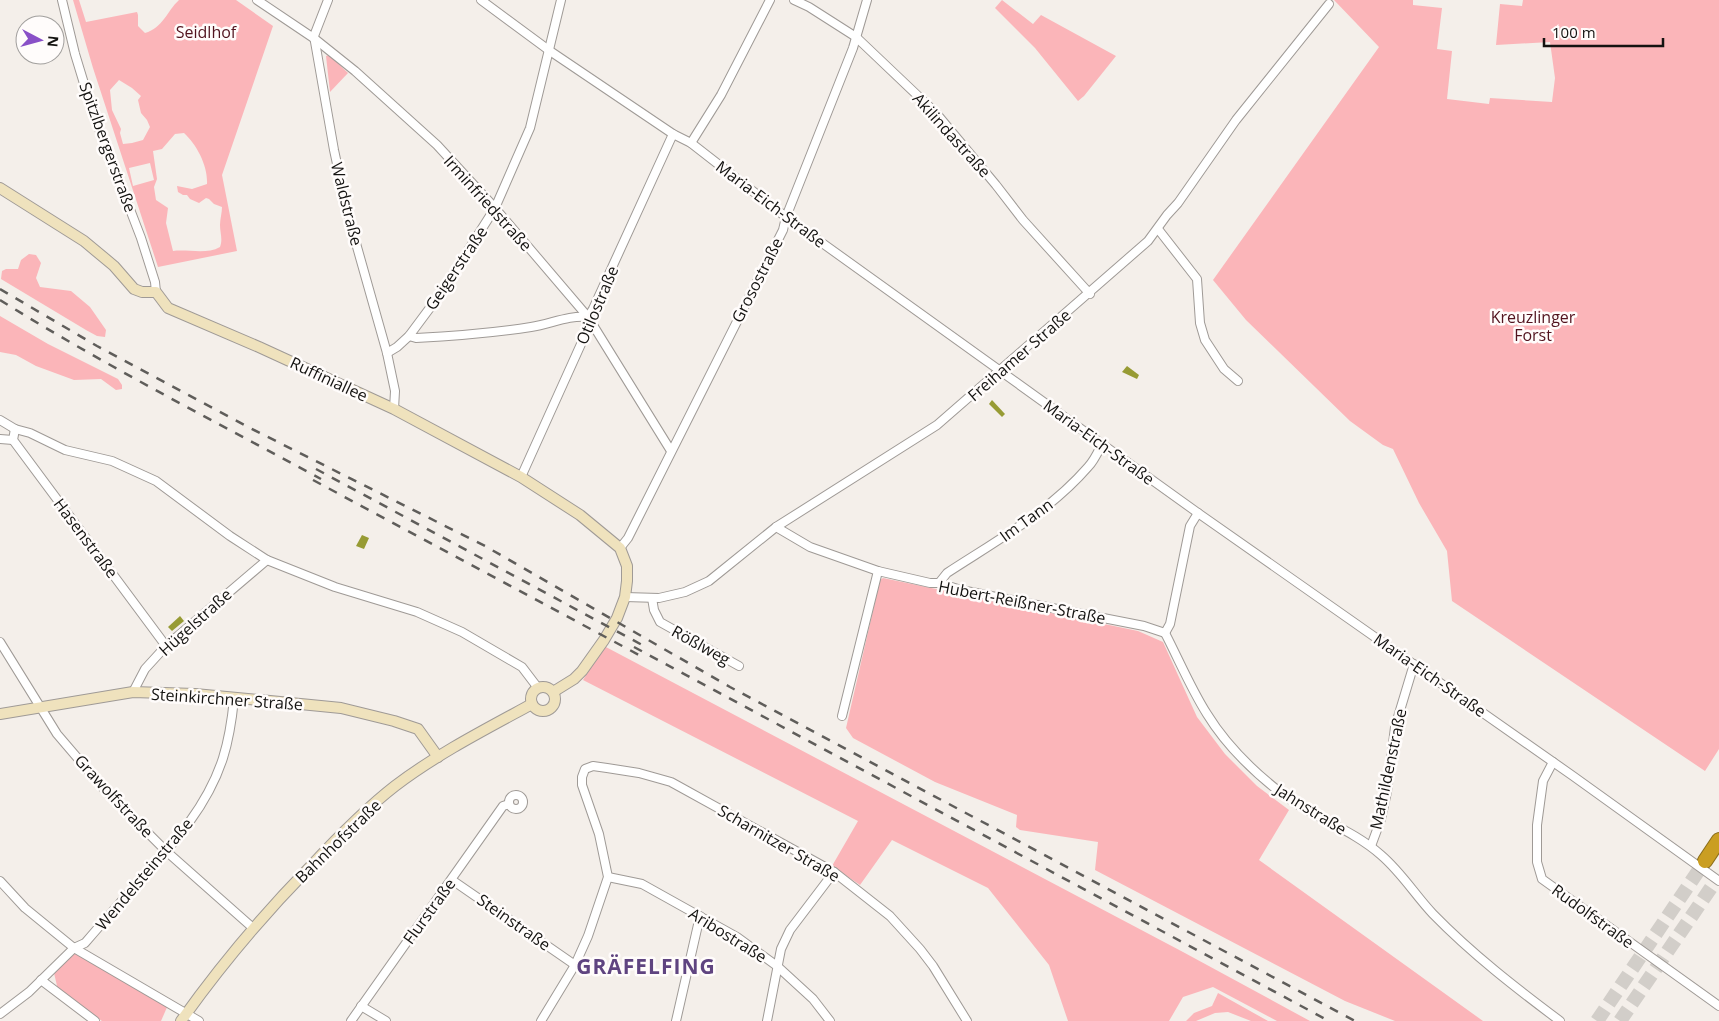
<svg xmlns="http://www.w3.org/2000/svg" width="1719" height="1021" font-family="'Open Sans',sans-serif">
<rect width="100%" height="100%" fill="#f4efea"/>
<!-- green -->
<g fill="#fbb5b9" fill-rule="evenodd">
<path d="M 73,0 L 79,0 L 86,22 L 137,12 L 138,15 L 138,26 L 145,33 C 163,28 167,11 179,0 L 236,0 L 273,26 L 222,175 L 237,251 L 158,267 L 93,68 ZM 119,80 L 132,88 L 141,96 L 138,100 L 141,113 L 147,120 L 150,127 L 143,140 L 132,143 L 123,144 L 120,133 L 121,129 L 112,110 L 110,90 ZM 184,133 C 197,145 208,166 207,184 L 192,189 L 177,186 L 178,192 L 183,195 L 187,195 L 190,199 L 199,203 L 206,198 L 209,199 L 214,204 L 222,207 C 222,213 220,219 220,225 C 220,233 223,239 220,247 C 206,255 188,249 173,251 L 166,223 L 168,208 L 156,200 L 154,187 L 157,179 L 153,151 L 162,149 L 175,134 ZM 150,163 L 154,180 L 133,186 L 129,168 Z"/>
<polygon points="1002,0 1033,24 1041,15 1116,56 1084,96 1078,101 1035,48 995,8"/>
<polygon points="1334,0 1413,0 1413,5 1442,8 1437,49 1452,51 1447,99 1489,104 1490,98 1552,102 1555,78 1550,42 1496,45 1500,4 1522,6 1523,0 1719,0 1719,749 1705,771 1452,601 1447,551 1419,503 1393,449 1383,445 1350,421 1246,320 1213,280 1379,47"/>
<polygon points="329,55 348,73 330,92 326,56"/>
<polygon points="29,254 36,255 41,263 36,278 40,287 71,291 90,307 106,330 105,337 97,336 86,330 1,279 2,271 6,269 18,269 21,260"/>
<polygon points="0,316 48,344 118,379 122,385 122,389 116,390 101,379 74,380 36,366 16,355 0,352"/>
<polygon points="883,578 1138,631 1163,642 1197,717 1225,754 1257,786 1289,810 1259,860 1483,1021 1395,1021 1345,1001 1095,870 1098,842 1020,830 1016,827 1017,815 935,782 853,738 846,728 880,580"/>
<polygon points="604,646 1183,952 1310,1021 1277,1021 1213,987 1183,997 1169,1021 1068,1021 1049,965 988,888 892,840 860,885 832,866 858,821 583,680"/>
<polygon points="75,953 168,1005 161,1021 102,1021 58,990 54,973"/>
<polygon points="1218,993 1268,1021 1251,1021 1228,1012 1215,1013 1196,1021 1186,1021 1194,1013 1212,1006"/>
</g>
<!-- water -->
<g fill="#979b34">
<polygon points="1127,366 1139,375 1137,379 1122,372"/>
<polygon points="992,400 1005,414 1002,417 989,404"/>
<polygon points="362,535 369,538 364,549 356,546"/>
<polygon points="180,616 184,621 172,631 168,627"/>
</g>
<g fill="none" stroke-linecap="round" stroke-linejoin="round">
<!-- highway-tunnel -->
<g stroke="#d2cec9" stroke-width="14" stroke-dasharray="14 7" stroke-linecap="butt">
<polyline points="1597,1021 1705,861"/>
<polyline points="1620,1021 1719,876"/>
</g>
<!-- street casing -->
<g stroke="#9f9a96" stroke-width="10">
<g id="street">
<polyline points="62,0 75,54 93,113 141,238 155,282 156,292"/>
<polyline points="257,0 315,39 355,71 437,145 495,208 588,317 671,451"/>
<polyline points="328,0 314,36 334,150 348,215 387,353 395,391 394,409"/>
<polyline points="481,0 550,51 673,134 691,143 786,217 1198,513 1573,776 1719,881"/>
<polyline points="794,0 809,7 856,37 936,113 996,185 1023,220 1090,294"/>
<polyline points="691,143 721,95 770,0"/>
<polyline points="1158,229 1197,279 1200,323 1205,340 1224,369 1238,381"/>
<path d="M 409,336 L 416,338 C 455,336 493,333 531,327 C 551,324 568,315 588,317"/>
<polyline points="387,353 397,347 409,336 441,293 495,208 530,128 561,0"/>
<polyline points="0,420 15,429 30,433 65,450 112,461 156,481 230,536 267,560 335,587 417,612 462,632 522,667 538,688"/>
<polyline points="15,429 13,440 166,646"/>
<polyline points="0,439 13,440"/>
<polyline points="521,477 586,333 588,317 593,309 673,134"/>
<polyline points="776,527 810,547 878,571 930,583 939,583 961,590 1144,626 1165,633"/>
<polyline points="620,548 628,538 783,230 786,217 853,48 867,0"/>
<path d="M 939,583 L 947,573 C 996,541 1049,512 1088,467 C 1094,461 1098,452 1102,444"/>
<polyline points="625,597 659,598 685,592 709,581 776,527 937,425 1148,241 1167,215 1178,203 1236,120 1329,4"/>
<polyline points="652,598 654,610 660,622 739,666"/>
<path d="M 1165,633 C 1179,660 1191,689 1207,714 C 1226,745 1256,774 1285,796 C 1315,818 1353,830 1381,855 C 1402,873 1415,895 1433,914 C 1472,954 1516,988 1560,1021"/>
<polyline points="1165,633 1170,624 1190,526 1198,513"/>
<polyline points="0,642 57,734 104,789 166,851 253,928"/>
<polyline points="133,692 145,669 166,646 267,560"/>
<polyline points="842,716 878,571"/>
<polyline points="1553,762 1543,781 1537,825 1537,862 1542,879 1719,1006"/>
<circle cx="516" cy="802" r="7"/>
<polyline points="1371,846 1381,819 1387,792 1395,727 1414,664"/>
<polyline points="608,877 642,884 737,937 777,966 813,999 830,1021"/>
<polyline points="452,880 575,965"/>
<polyline points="0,881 25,908 74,948 199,1021"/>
<polyline points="41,980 95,1021"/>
<polyline points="361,1006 386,1021"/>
<path d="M 0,1014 L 29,992 L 74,948 L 85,943 C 104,921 123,899 143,877 C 175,842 208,805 223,758 C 229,739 232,719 234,699"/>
<polyline points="351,1021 503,806 509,804"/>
<polyline points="541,1021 575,965 588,936 608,877 599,834 582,785 582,777 585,769 593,766 607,768 639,773 671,782 834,872 890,916 920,949 933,966 967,1021"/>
<polyline points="676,1021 700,916"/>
<polyline points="767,1021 781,949 790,930 834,872"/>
</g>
</g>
<!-- secondary casing -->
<g stroke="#9f9a96" stroke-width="12">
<g id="secondary">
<polyline points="0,188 84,241 114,266 134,289 142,292 156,292 168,308 259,347 394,409 521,477 580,515 620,548 627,566 627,581 625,597 617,618 604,640 582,671 574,679 553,692"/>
<circle cx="543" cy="699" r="12"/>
<polyline points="0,714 133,692 195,694 270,701 341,708 394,721 418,729 438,757"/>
<path d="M 181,1021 C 220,966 263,915 310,867 C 337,838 364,810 395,786 C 437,754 486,729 532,704"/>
</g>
</g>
<!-- highway casing -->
<g stroke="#8a6d1c" stroke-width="16">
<polyline id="highway" points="1705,861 1719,840"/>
</g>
<!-- street -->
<use href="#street" stroke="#fff" stroke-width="8"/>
<!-- secondary -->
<use href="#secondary" stroke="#efe2bd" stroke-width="10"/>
<!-- highway -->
<use href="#highway" stroke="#ca9e22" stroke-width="14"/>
<!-- rail -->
<g stroke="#5f5d5a" stroke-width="2.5" stroke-dasharray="9 9" stroke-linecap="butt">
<polyline points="0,289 97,346 248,427 485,546 730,687 1355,1021"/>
<path d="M 0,300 C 104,365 214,421 321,479"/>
<polyline points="316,469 644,646"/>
<polyline points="313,480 639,655"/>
<polyline points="634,647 1329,1021"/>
</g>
</g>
<g text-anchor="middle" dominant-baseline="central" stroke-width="5" stroke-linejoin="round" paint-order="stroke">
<!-- park labels -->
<g font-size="16" fill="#52131e" stroke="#fffcfb">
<text x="206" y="32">Seidlhof</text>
<text x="1533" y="317">Kreuzlinger<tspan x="1533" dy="18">Forst</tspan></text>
</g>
<!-- street labels -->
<g font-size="16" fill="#141311" stroke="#fffcfb">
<text transform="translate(952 135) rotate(48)">Akilindastraße</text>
<text transform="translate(108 147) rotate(70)">Spitzlbergerstraße</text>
<text transform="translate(488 203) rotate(48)">Irminfriedstraße</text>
<text transform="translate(347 204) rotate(76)">Waldstraße</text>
<text transform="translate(771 204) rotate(37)">Maria-Eich-Straße</text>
<text transform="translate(456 268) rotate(-56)">Geigerstraße</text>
<text transform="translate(757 280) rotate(-63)">Grosostraße</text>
<text transform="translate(597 305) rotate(-67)">Otilostraße</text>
<text transform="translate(1019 355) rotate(-41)">Freihamer Straße</text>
<text transform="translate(329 379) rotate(25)">Ruffiniallee</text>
<text transform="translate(1099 442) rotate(36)">Maria-Eich-Straße</text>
<text transform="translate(1026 520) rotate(-36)">Im Tann</text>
<text transform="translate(86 538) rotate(53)">Hasenstraße</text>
<text transform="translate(1022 602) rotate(11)">Hubert-Reißner-Straße</text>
<text transform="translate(195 622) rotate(-42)">Hügelstraße</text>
<text transform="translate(701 645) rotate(29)">Rößlweg</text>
<text transform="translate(1430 675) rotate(35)">Maria-Eich-Straße</text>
<text transform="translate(227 699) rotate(4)">Steinkirchner Straße</text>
<text transform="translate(1388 769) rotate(-78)">Mathildenstraße</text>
<text transform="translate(114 796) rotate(47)">Grawolfstraße</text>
<text transform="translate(1311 809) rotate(32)">Jahnstraße</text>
<text transform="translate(338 841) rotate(-44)">Bahnhofstraße</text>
<text transform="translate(779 843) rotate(30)">Scharnitzer Straße</text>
<text transform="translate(144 874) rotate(-50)">Wendelsteinstraße</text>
<text transform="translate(429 911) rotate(-54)">Flurstraße</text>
<text transform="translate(1593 916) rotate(36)">Rudolfstraße</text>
<text transform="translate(514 922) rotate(35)">Steinstraße</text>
<text transform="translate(728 935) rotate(32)">Aribostraße</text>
</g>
<!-- district labels -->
<g font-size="21" font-weight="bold" letter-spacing="1" fill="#5f4480" stroke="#fffcfb">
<text x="646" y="966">GRÄFELFING</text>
</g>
</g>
<!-- north arrow -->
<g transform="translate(40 40) rotate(96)"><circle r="24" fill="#fffcfb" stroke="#a19f9d"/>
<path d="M0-4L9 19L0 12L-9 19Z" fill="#8950c7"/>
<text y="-8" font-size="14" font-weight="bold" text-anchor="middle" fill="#141311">N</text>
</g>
<!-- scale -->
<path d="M1544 38v8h119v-8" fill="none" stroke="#141311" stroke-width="2.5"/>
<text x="1552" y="38" font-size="15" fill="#141311" stroke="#fffcfb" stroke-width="4" paint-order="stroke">100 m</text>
</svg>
